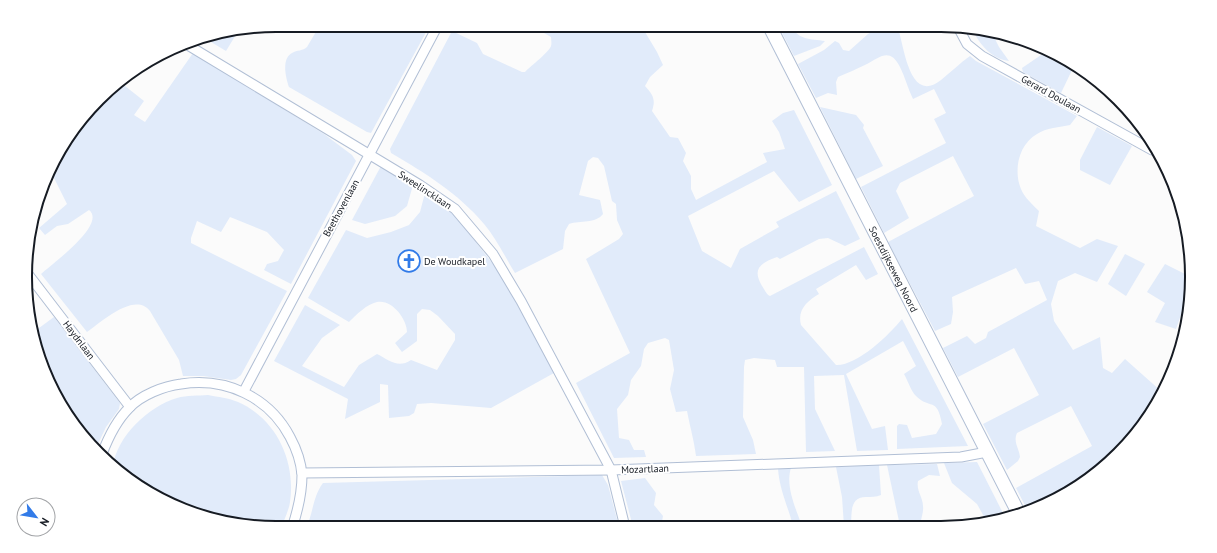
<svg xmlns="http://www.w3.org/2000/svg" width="1217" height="553" font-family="'PT Sans',sans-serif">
<rect width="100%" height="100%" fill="#fbfbfb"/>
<!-- green -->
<g fill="#e1ebfa">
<path d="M 320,25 L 430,25 L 371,133 L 367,132 L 289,87 C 286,78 281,59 292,53 C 297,50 303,51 307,47 Z"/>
<path d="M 522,25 L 647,25 L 645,32 L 657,52 L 663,65 L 650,77 L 645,86 C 653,95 656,99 652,111 L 670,137 L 678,138 L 686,153 L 683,161 L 691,176 L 691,189 L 696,200 L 767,162 L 763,153 L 785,149 L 779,132 L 772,121 L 783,113 L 794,110 L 832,185 L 799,202 L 774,171 L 688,216 L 702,251 L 731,268 L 740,249 L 779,227 L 776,222 L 836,191 L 860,239 L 845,246 L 828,238 L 819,239 L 780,259 L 777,257 C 760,263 752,269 762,286 C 765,290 766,294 770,296 L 864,247 L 878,274 L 866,280 L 856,265 L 816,289 L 819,294 C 807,301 797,310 801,325 L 836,365 C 857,366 889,335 902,319 L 968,446 L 897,449 L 897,426 L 899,424 L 907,425 L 912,438 L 936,434 L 942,424 C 937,396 930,410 916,396 C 911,391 908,381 904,374 L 916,366 L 903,341 L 846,374 L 872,429 L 885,426 L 888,450 L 857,451 L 844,375 L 814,376 L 815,409 L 835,451 L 806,452 L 804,367 L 777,367 L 775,360 L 754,358 L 745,360 L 744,367 L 743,417 L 753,440 L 756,454 L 696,456 C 694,440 690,427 687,411 L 676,412 L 670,389 L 674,370 L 669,340 L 665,338 L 648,343 L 644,349 L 641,366 L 631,380 L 628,395 L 617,409 L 619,438 L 629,440 L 634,450 L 644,450 L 646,457 L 614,458 L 576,383 L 630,353 L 586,259 L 619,239 L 623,234 L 617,220 L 616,204 L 612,201 L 604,166 L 598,158 L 593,157 L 588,161 L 579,195 L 600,200 L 603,214 C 595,224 581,220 569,224 L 565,231 L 563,249 L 515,273 C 505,257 496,238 484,224 C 458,193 425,173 391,153 L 390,149 L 452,31 L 477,43 L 483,54 L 522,72 L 525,72 C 531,66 550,51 551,46 C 552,43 551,40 551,37 L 537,29 L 535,32 Z"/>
<path d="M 778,25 L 791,25 C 797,40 811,39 825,41 L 820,46 L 794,56 Z"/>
<path d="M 884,25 L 897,25 C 904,42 908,106 941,80 C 951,72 960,63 970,56 L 976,61 L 1077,116 L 1070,125 C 1060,127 1046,128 1037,134 C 1019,144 1013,170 1021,189 C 1024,197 1033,205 1039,211 L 1036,226 L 1080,248 L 1097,239 L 1118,246 L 1097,282 L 1075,273 L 1058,281 L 1051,304 L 1054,321 L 1073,350 L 1100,337 L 1103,368 L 1112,373 L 1125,359 L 1162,392 L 1140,429 L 1100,470 L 1071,483 L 1065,489 L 1065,492 L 1037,509 L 1028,511 L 1016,488 L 1092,446 L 1071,406 L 1017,433 C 1013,442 1019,448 1020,457 L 1018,461 L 1007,470 L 983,424 L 1039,395 L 1014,348 L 958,377 L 943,348 L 967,336 L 975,344 L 986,338 L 988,332 L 1047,300 L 1039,281 L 1025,284 L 1016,268 L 952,297 L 953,312 L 951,324 L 935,331 L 888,242 L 974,196 L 953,156 L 900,183 L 896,191 L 909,218 L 884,233 L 861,187 L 946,143 L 934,119 L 946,113 L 934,89 L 913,99 C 908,89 905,77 900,67 C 890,47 880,57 867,64 C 857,69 847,73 838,77 L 836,82 L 837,95 L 828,93 L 816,98 L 798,64 L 824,50 L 835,41 L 839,43 L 843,50 L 849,51 L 868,34 Z"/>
<path d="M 973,31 L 993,35 L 999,47 L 1009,61 C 992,59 981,46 973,31 Z"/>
<polygon points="236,32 237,33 226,51 206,39 207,36"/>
<polygon points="1047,51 1073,68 1061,93 1023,72 1022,68"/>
<path d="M 193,53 L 324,134 L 352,155 L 356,161 L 291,284 L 264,270 L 267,264 L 278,261 L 284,250 L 267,232 L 230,217 L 221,232 L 197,221 L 191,238 L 191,243 L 287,291 L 241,375 L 236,379 L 231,380 L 203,376 L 183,376 L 179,360 L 150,311 C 135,291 101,322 87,332 L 41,274 C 52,264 107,224 89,210 L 68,224 L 57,226 L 45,235 L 39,228 L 67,204 L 51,172 L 59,151 L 111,87 L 120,82 L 144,101 L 134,115 L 145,122 Z"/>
<polygon points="820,107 856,115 864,125 863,128 883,166 856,179"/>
<polygon points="1097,127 1132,146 1110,185 1080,170 1080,160"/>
<polygon points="381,166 413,185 407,206 395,216 365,224 352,220"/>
<path d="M 425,193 L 450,209 L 503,277 L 554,373 L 491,408 L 431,403 L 417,404 L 414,413 L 409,416 L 389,418 L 388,385 L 380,384 L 380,402 L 345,419 L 348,399 L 274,361 L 305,305 L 340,325 L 322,338 L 302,366 L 344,387 L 359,365 L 377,354 C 389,360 398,369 411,360 L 437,370 L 455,340 L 455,334 L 438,316 L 430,310 L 422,309 L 417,314 L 417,341 L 402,352 L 395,343 L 407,332 C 407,319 392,299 377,302 C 367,304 356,315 349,322 L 308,298 L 346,230 L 367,238 L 391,232 L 409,225 L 420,212 Z"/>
<polygon points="1125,254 1145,264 1126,296 1108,284"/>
<polygon points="1165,264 1187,275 1187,292 1189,292 1185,309 1183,309 1176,329 1155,322 1165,303 1147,292"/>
<polygon points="54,317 120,403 119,409 106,427 96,448 59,402 35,331"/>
<path d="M 208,395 C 218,397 229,398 238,402 C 277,419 296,462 290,502 C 289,510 284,520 281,528 L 180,509 L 113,467 C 116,437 149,406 177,398 C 187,395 198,396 208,395 Z"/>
<polygon points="977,462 1005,517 987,522 977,504 952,483 944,463"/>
<path d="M 937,464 L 940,476 L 929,475 L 918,481 C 916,491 923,497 923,506 C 924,513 920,519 921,526 L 900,526 L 887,465 Z"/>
<path d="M 879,465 L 881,495 C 876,497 871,497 866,497 C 849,497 852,514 851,526 L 844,526 L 842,497 L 836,467 Z"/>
<path d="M 778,468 L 791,468 C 785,486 796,509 802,526 L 793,526 C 788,506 779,489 778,468 Z"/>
<path d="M 602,475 L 608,485 L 619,527 L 306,528 C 313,514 313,496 323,483 Z"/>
<polygon points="645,478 656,493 654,505 663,516 661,527 633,527 621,481"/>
</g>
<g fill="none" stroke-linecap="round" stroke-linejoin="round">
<!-- street casing -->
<g stroke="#b1bfd5" stroke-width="11">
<g id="street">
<polyline points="959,29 967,44 982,56 1152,150"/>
<polyline points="186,44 420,185 455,209 493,254 521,301 611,470 625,527"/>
<polyline points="28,274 130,407"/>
<polyline points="244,391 438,25"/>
<path d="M 102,454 C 108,438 116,421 129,408 C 141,395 164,386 181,384 C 226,377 269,397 290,437 C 296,448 301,462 302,475 C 302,494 298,510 292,528"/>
<polyline points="302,473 611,470 961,457 987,452"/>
</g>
</g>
<!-- secondary casing -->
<g stroke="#b1bfd5" stroke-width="15">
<g id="secondary">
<path id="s1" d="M 769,25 L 1019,514"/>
</g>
</g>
<!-- street -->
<use href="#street" stroke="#fff" stroke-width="9"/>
<!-- secondary -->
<use href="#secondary" stroke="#fff" stroke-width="13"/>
</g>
<!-- icons -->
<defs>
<g id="church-ring" transform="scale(1.15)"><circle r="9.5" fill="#fff" stroke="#327be8" stroke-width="1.5"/><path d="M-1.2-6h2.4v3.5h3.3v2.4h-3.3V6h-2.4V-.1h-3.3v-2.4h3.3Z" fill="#327be8"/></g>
</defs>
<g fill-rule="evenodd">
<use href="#church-ring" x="409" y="261"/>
</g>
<g text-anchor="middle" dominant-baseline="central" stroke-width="4" stroke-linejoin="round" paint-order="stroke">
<!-- street labels -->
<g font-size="10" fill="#161b23" stroke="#fff">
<text transform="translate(1051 94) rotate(29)">Gerard Doulaan</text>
<text transform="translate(425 190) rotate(33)">Sweelincklaan</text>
<text transform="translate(341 208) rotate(-61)">Beethovenlaan</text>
<text stroke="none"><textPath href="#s1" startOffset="274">Soestdijkseweg Noord</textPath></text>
<text transform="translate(79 340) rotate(53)">Haydnlaan</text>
<text transform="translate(645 469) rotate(-2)">Mozartlaan</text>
</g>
<!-- poi labels -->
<g font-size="10" fill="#161b23" stroke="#fff" text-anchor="start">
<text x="424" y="261">De Woudkapel</text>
</g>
</g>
<!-- crop -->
<path d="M0 0H1217V553H0ZM276 32H941A244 244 0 0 1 1185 276V277A244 244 0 0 1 941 521H276A244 244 0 0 1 32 277V276A244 244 0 0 1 276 32Z" fill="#fff" fill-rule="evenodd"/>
<path fill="none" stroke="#161b23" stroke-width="2" d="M276 32H941A244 244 0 0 1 1185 276V277A244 244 0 0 1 941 521H276A244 244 0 0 1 32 277V276A244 244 0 0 1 276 32Z"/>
<!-- north arrow -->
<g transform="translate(36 517) rotate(121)"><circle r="19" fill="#ffffff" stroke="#a2a4a7"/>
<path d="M0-3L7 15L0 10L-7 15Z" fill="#327be8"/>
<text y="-6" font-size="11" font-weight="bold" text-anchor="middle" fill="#161b23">N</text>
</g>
</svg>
